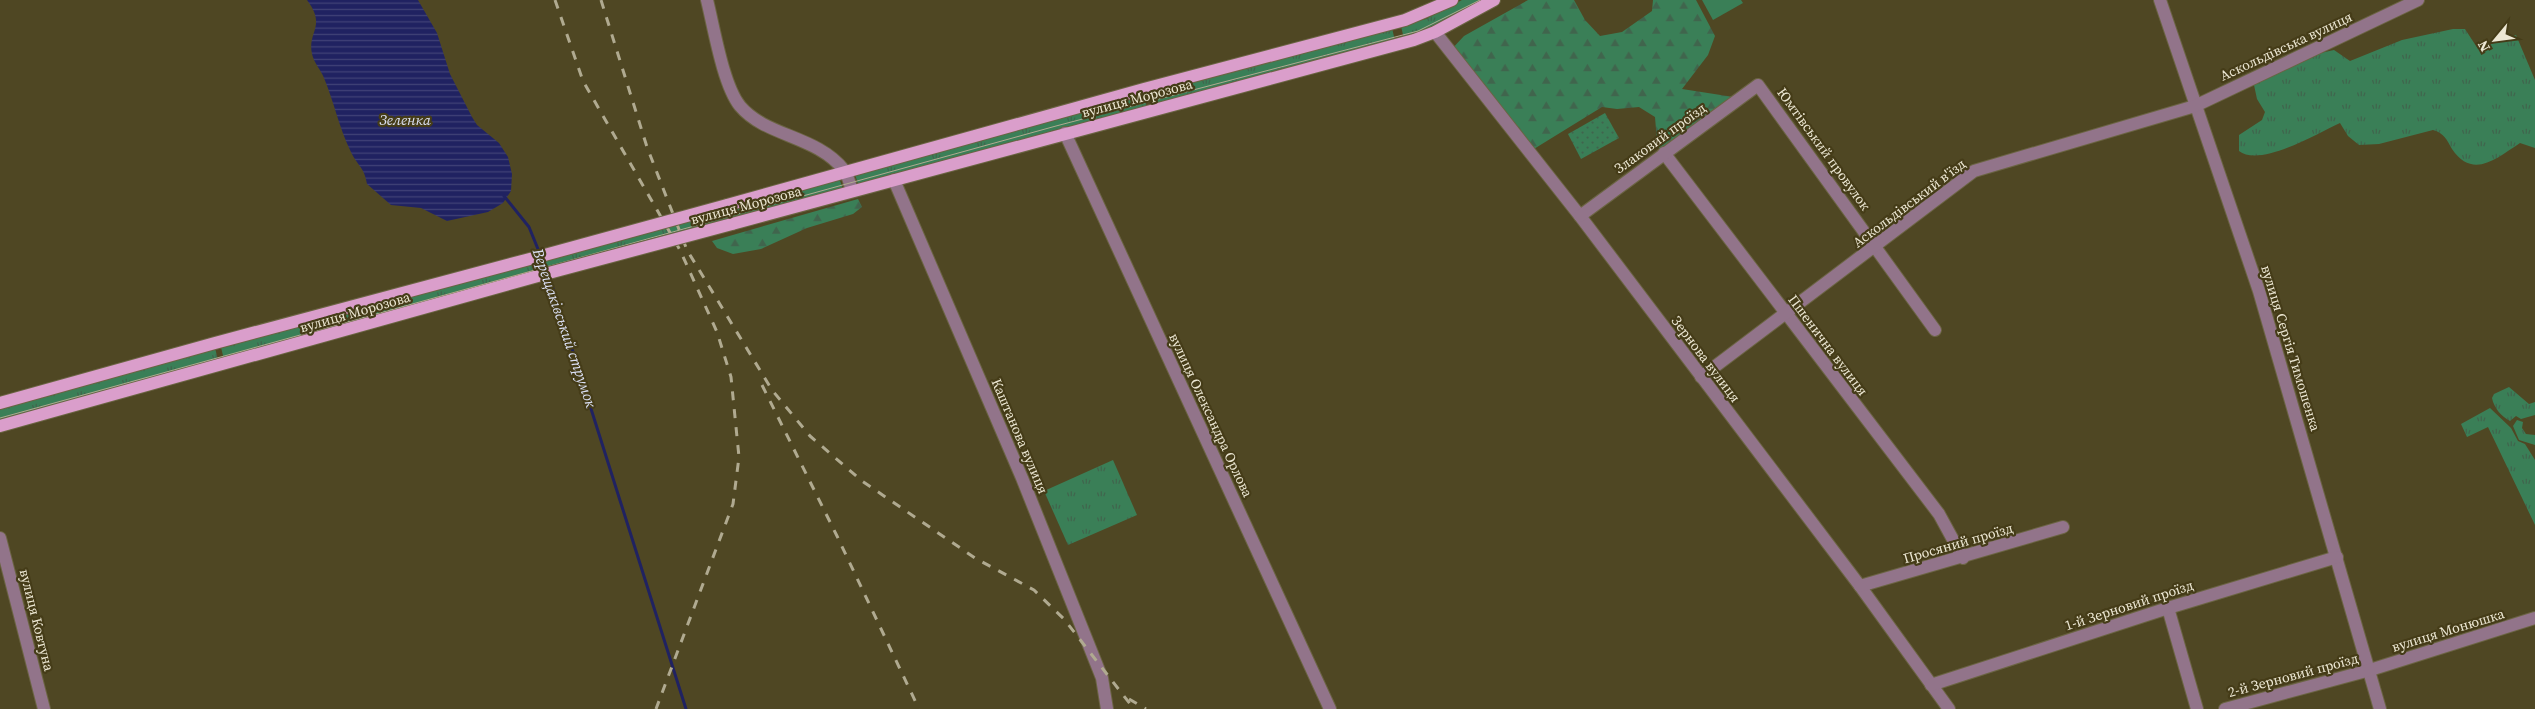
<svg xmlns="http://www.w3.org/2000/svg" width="2535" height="709" font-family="'Source Serif 4',serif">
<defs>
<pattern id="grass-tufts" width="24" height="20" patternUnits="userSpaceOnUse" patternTransform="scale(1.25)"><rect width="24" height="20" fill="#3a7f57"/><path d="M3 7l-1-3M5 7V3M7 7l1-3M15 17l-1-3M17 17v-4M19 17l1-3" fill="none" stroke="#40654d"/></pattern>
<pattern id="forest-firs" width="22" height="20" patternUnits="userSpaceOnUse" patternTransform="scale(1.25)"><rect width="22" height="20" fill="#3a7f57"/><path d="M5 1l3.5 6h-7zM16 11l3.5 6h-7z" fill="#40654d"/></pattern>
<pattern id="park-dots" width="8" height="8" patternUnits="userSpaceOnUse" patternTransform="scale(1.25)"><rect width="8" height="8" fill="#3a7f57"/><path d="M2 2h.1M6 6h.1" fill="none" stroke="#40654d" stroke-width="1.8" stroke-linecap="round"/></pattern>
<pattern id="water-rules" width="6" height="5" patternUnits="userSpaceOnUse" patternTransform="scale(1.25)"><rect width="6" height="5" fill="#202261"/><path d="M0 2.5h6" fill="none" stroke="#414277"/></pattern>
</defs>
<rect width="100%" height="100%" fill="#4f4723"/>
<!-- grass -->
<g fill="url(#grass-tufts)">
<polygon points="1462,0 1486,0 1441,25 1404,39 1401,26 1426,19"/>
<polygon points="1392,28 1395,41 1154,105 1150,93"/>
<path d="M 2453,29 L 2465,29 L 2478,49 L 2516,35 L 2535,80 L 2535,148 L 2520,143 C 2497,158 2473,180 2452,149 C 2447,140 2444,133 2433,130 L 2379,144 L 2359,145 L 2348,136 L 2340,123 C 2318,133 2260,168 2239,151 L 2239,135 L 2262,120 L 2265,112 L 2257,99 L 2254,85 L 2260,78 L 2316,54 L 2334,50 L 2350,61 L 2402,40 Z"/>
<polygon points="1143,94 1147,107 858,184 855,174"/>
<polygon points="839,178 843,189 224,360 221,347"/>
<polygon points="215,348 218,360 0,422 0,407"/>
<path d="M 2509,387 L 2529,404 L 2535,402 L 2535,415 L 2521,419 L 2516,416 L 2510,421 C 2501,416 2494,408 2492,398 L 2494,394 Z"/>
<polygon points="2490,408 2511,428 2518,441 2525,444 2535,460 2535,525 2488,427 2467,437 2461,424"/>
<polygon points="2517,420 2523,422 2522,428 2526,434 2535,435 2535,445 2519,440 2513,426"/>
<polygon points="1113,460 1137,515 1068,545 1044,491"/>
</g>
<!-- forest -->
<g fill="url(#forest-firs)">
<polygon points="1528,0 1574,0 1585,20 1600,36 1622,32 1652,11 1653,0 1696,0 1715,36 1708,55 1682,89 1740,98 1660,151 1657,141 1655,117 1639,107 1617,109 1602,107 1529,152 1450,51 1464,36"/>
<polygon points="858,199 862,207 853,214 807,228 761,249 733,254 717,248 712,241"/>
</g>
<!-- park -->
<polygon fill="url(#park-dots)" points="1605,113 1619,138 1581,159 1568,134"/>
<!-- pitch -->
<polygon fill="#3a7f57" points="1702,0 1741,0 1743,3 1713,20"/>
<!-- water -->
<path fill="url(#water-rules)" d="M 307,0 L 418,0 L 437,33 L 450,74 L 472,117 L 477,125 L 499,143 L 508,157 L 512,174 L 511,191 L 503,203 L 488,212 L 447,221 L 421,208 L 391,205 L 367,184 C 364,166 357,166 350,150 C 339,127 334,102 324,78 C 321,70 314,63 312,54 C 307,31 327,27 307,0 Z"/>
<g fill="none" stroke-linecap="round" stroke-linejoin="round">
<!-- stream -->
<g stroke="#202261" stroke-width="3">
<polyline points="504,196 529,227 540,254"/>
<polyline points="549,276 686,709"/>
</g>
<!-- minor casing -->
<g stroke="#6b6443" stroke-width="14">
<g id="minor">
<path d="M 707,0 C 714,28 723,85 740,106 C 766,137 816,135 844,170 C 848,175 850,185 852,191"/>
<polyline points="2160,0 2259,291 2380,709"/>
<polyline points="1435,32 1580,216 1860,586 1949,709"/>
<polyline points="1065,133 1330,709"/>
<polyline points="1664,153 1939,514 1963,558"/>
<polyline points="894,180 1022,478 1102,678 1107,709"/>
<polyline points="1580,216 1758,85 1935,330"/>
<polyline points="1701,377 1974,171 2195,106 2418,0"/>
<polyline points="0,538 44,709"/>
<polyline points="1860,586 2063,527"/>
<polyline points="2168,608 2197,709"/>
<polyline points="1931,685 2168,608 2337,557"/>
<polyline points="2225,709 2370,670 2535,618"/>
</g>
</g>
<!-- major casing -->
<g stroke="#6b6443" stroke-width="14">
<g id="major">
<polyline points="727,205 1144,89 1405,20 1452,0"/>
<polyline points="732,224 1414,40 1435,32 1494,0"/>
<polyline points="0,403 215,343 541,256"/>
<polyline points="0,426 545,274"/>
</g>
</g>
<!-- minor -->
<use href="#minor" stroke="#92748a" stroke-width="12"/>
<!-- major -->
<use href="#major" stroke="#da9ecb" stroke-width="12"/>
<!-- tram -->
<polyline stroke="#b0aa90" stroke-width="1" points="0,418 1056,126 1418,31 1480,0"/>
<!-- rail -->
<g stroke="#b0aa90" stroke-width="3" stroke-dasharray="9 9" stroke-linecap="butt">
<polyline points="555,0 583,81 680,250 717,332 731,377 739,457 733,504 656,709"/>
<polyline points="601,0 647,147 687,250 772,390 810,436 862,481 975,558 1034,590 1064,619 1134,709"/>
<polyline points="762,385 837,536 919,709"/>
<polyline points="1129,699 1146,709"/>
</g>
<!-- major-bridge casing -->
<g stroke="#6b6443" stroke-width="14" stroke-linecap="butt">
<g id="major-bridge">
<polyline points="541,256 727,205"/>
<polyline points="545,274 732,224"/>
</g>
</g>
<!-- major-bridge -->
<use href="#major-bridge" stroke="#da9ecb" stroke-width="12"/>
</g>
<g text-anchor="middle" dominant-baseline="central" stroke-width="4.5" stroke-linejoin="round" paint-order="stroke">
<!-- street labels -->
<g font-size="14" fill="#ede8d4" stroke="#453c18">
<text transform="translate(2286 46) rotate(-25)">Аскольдівська вулиця</text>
<text transform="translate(1137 98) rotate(-15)">вулиця Морозова</text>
<text transform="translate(1660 138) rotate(-36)">Злаковий проїзд</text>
<text transform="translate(1824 149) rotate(54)">Юмтівський провулок</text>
<text transform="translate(1909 203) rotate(-37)">Аскольдівський в'їзд</text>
<text transform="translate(746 205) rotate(-15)">вулиця Морозова</text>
<text transform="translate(355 312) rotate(-16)">вулиця Морозова</text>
<text transform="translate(1828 345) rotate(53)">Пшенична вулиця</text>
<text transform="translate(2291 348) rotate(73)">вулиця Сергія Тимошенка</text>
<text transform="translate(1706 359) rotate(53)">Зернова вулиця</text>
<text transform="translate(1211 415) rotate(65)">вулиця Олександра Орлова</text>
<text transform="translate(1020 436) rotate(67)">Каштанова вулиця</text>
<text transform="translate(1958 543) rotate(-16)">Просяний проїзд</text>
<text transform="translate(2129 605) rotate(-18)">1-й Зерновий проїзд</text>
<text transform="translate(37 620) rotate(76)">вулиця Ковтуна</text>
<text transform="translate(2448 630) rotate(-17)">вулиця Монюшка</text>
<text transform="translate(2293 675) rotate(-15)">2-й Зерновий проїзд</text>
</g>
<!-- water labels -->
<g font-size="15" font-style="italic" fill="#dbe0f4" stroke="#453c18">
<text x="405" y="119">Зеленка</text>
<text transform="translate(565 328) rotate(71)">Верещаківський струмок</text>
</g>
</g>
<!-- north arrow -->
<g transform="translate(2495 40) rotate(241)" stroke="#453c18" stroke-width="4" paint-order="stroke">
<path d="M0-4L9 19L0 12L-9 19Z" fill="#ede8d4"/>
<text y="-8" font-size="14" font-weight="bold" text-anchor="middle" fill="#ede8d4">N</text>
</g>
</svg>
